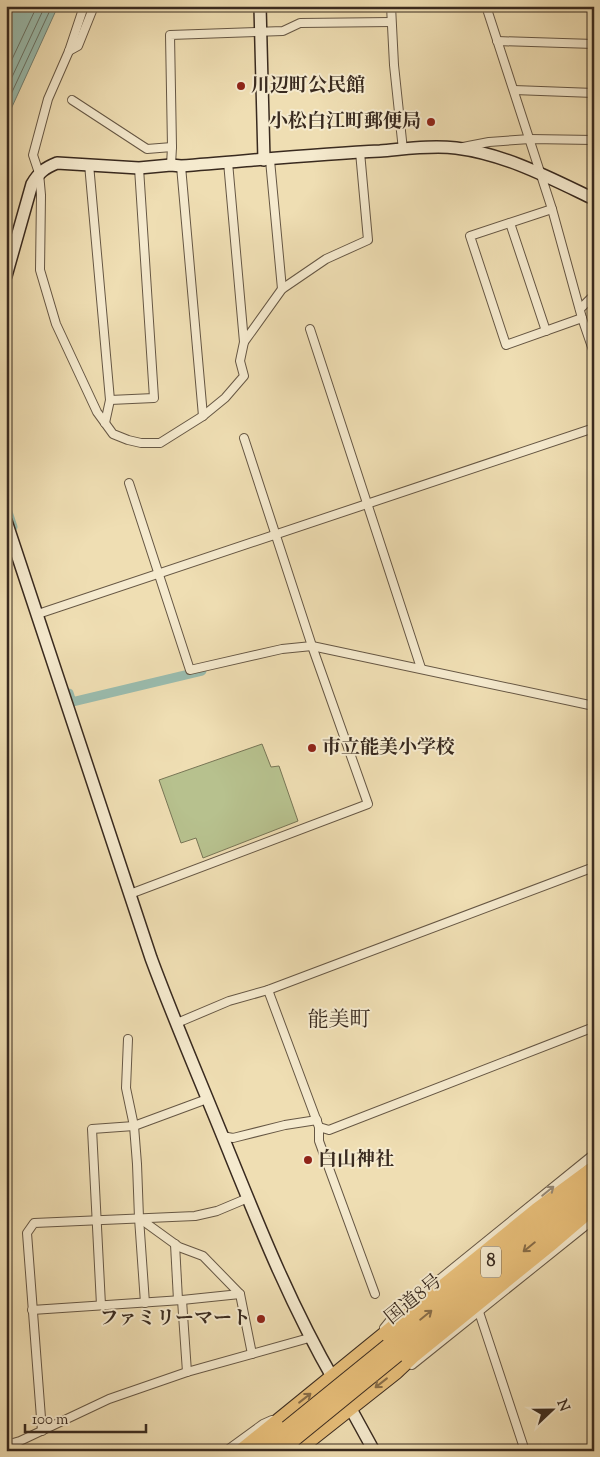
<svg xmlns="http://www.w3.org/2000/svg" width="600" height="1457" font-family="'Sorts Mill Goudy','Noto Serif JP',serif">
<rect width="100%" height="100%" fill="#efdeb3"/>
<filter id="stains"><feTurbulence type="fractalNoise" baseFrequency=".004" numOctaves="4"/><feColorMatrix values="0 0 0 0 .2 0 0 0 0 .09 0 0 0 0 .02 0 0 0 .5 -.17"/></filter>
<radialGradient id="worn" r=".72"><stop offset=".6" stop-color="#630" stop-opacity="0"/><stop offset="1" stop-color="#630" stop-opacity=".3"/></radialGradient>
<!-- green -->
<polygon fill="#b7c18e" stroke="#787656" points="262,744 271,767 279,766 298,821 203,858 196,838 181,843 159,780"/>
<!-- water -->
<polygon fill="#9abcae" stroke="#738275" points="6,6 58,6 6,120"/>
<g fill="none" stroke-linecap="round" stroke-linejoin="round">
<!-- shore -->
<g stroke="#6a7366" stroke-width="1">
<polyline points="6,72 37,6"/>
<polyline points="6,90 45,6"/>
<polyline points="6,105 52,6"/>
</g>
<!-- canal -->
<g stroke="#9abcae" stroke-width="9">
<polyline points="6,506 13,527"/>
<polyline points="69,693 72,702 202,671"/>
</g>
<!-- street casing -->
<g stroke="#665744" stroke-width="10">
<g id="street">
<polyline points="84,6 69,51 48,99 33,155 39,173 41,195 40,270 56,324 97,412 113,434 128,440 141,443 160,443 203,416 225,398 244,376 240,361 244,342 282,289 326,259 368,240 360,152"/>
<polyline points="391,6 394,65 403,150"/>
<polyline points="486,6 552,209 582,318 594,353"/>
<polyline points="497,41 594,44"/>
<polyline points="69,51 78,46 94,6"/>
<polyline points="514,90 594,93"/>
<polyline points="72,100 147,149 172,147"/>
<polyline points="463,147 489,142 530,139 594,140"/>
<polyline points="270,160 282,289"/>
<polyline points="228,162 244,342"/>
<polyline points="89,164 110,400 105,423"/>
<polyline points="171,165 172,147 170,35 283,31 300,23 391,22"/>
<polyline points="181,166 203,416"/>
<polyline points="552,209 470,236 506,345 582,318"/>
<polyline points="510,223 546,331"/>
<polyline points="580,309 594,295"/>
<polyline points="310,329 421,668"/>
<polyline points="110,400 154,398 139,168"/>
<polyline points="129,483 190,670 282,649 312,646 594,706"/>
<polyline points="38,614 594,428"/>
<polyline points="130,894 368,804 312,646 244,438"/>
<polyline points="268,990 319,1127 329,1130 594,1027"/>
<polyline points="177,1023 229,1001 268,990 594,867"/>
<polyline points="128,1039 126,1088 134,1126 137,1164 139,1218 145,1303"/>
<polyline points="319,1127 319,1141 375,1294"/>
<polyline points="222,1136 233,1138 285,1125 317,1120"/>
<polyline points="139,1218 179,1247 203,1256 240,1294 252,1354"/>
<polyline points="175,1244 178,1300"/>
<polyline points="182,1300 187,1372"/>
<polyline points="101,1305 92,1129 134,1126 207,1099"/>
<polyline points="32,1310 182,1300 240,1294"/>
<polyline points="479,1312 525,1451"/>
<polyline points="384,1328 393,1317 594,1154"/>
<polyline points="412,1365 594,1219"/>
<polyline points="42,1431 27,1233 34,1223 195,1216 217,1211 248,1198"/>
<polyline points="6,1445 20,1441 109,1399 187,1372 309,1338"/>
<polyline points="226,1451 263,1424 272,1420"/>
</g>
</g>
<!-- secondary casing -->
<g stroke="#392a1f" stroke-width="14">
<g id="secondary">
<polyline points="260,6 264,160"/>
<path d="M 6,276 L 32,184 C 39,172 45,168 57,163 L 139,168 L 171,165 L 181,166 C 247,161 314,154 380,151 C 405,149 431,145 456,148 C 505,154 550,178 594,199"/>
<path d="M 6,521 L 151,958 C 175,1023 203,1087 229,1152 C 261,1231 292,1308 335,1382"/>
<polyline points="346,1400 374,1451"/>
</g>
</g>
<!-- highway casing -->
<g stroke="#392a1f" stroke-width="16">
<g id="highway">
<polyline points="388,1346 594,1179"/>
<polyline points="397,1355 594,1194"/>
<polyline points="241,1451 537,1210 594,1168"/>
<polyline points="258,1451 287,1428"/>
<polyline points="279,1451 294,1439"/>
<polyline points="296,1451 396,1372 414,1355 553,1242 594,1207"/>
</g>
</g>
<!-- street -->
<use href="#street" stroke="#f5eace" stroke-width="8"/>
<!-- secondary -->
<use href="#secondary" stroke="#f5eace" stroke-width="11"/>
<!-- highway -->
<use href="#highway" stroke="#e8bf7a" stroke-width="14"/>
<!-- highway-bridge casing -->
<g stroke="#392a1f" stroke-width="16" stroke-linecap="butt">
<g id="highway-bridge">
<polyline points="287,1428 388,1346"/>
<polyline points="294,1439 397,1355"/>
</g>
</g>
<!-- highway-bridge -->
<use href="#highway-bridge" stroke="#e8bf7a" stroke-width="14"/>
</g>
<!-- one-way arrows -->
<defs><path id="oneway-shaft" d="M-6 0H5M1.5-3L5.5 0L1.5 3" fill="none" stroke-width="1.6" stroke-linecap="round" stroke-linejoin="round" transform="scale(1.25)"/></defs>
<use stroke="#978a76" href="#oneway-shaft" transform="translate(548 1191) rotate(-39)"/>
<g stroke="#886d48">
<use href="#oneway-shaft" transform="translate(529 1247) rotate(141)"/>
<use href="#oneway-shaft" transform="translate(426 1315) rotate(-39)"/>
<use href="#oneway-shaft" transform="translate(381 1383) rotate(142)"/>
<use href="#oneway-shaft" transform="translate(305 1398) rotate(-38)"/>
</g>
<!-- markers -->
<g fill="#8f2418" stroke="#f5eace" stroke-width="2">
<circle cx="241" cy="86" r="5"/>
<circle cx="431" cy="122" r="5"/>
<circle cx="312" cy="748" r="5"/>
<circle cx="308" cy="1160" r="5"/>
<circle cx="261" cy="1319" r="5"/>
</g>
<g text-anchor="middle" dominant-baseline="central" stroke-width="4" stroke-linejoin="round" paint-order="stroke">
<!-- shield labels -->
<rect fill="#f5eace" stroke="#716454" stroke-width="1" x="481" y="1246.5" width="20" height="31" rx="4"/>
<g font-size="18" font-weight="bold" fill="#392a1f">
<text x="491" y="1262">8</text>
</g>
<!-- poi labels -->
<g font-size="19" font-weight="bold" fill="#392a1f" stroke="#f5eace" text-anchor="start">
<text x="251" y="86">川辺町公民館</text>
<text x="421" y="122" text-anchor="end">小松白江町郵便局</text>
<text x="322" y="748">市立能美小学校</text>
<text x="318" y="1160">白山神社</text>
<text x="251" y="1319" text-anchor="end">ファミリーマート</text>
</g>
<!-- street labels -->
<g font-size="19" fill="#392a1f" stroke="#f5eace">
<text transform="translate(414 1300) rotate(-39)">国道8号</text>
</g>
<!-- quarter labels -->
<g font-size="21" fill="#392a1f" stroke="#f5eace">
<text x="339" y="1021">能美町</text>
</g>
</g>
<!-- margin -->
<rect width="600" height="1457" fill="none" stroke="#efdeb3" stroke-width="25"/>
<rect x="8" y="8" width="585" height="1442" fill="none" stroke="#392a1f" stroke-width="2.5"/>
<rect x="12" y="12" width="575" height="1432" fill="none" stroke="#392a1f"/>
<!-- north arrow -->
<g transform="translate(552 1410) rotate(68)" stroke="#f5eace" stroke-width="4" paint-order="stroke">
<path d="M0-4L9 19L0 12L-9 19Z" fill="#392a1f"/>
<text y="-8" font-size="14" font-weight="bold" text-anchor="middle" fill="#392a1f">N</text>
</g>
<!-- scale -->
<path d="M25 1424v8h121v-8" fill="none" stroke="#392a1f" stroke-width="2.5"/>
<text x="32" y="1424" font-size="15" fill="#392a1f" stroke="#f5eace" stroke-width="4" paint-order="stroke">100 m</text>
<rect width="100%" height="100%" filter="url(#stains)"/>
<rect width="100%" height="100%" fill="url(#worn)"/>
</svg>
